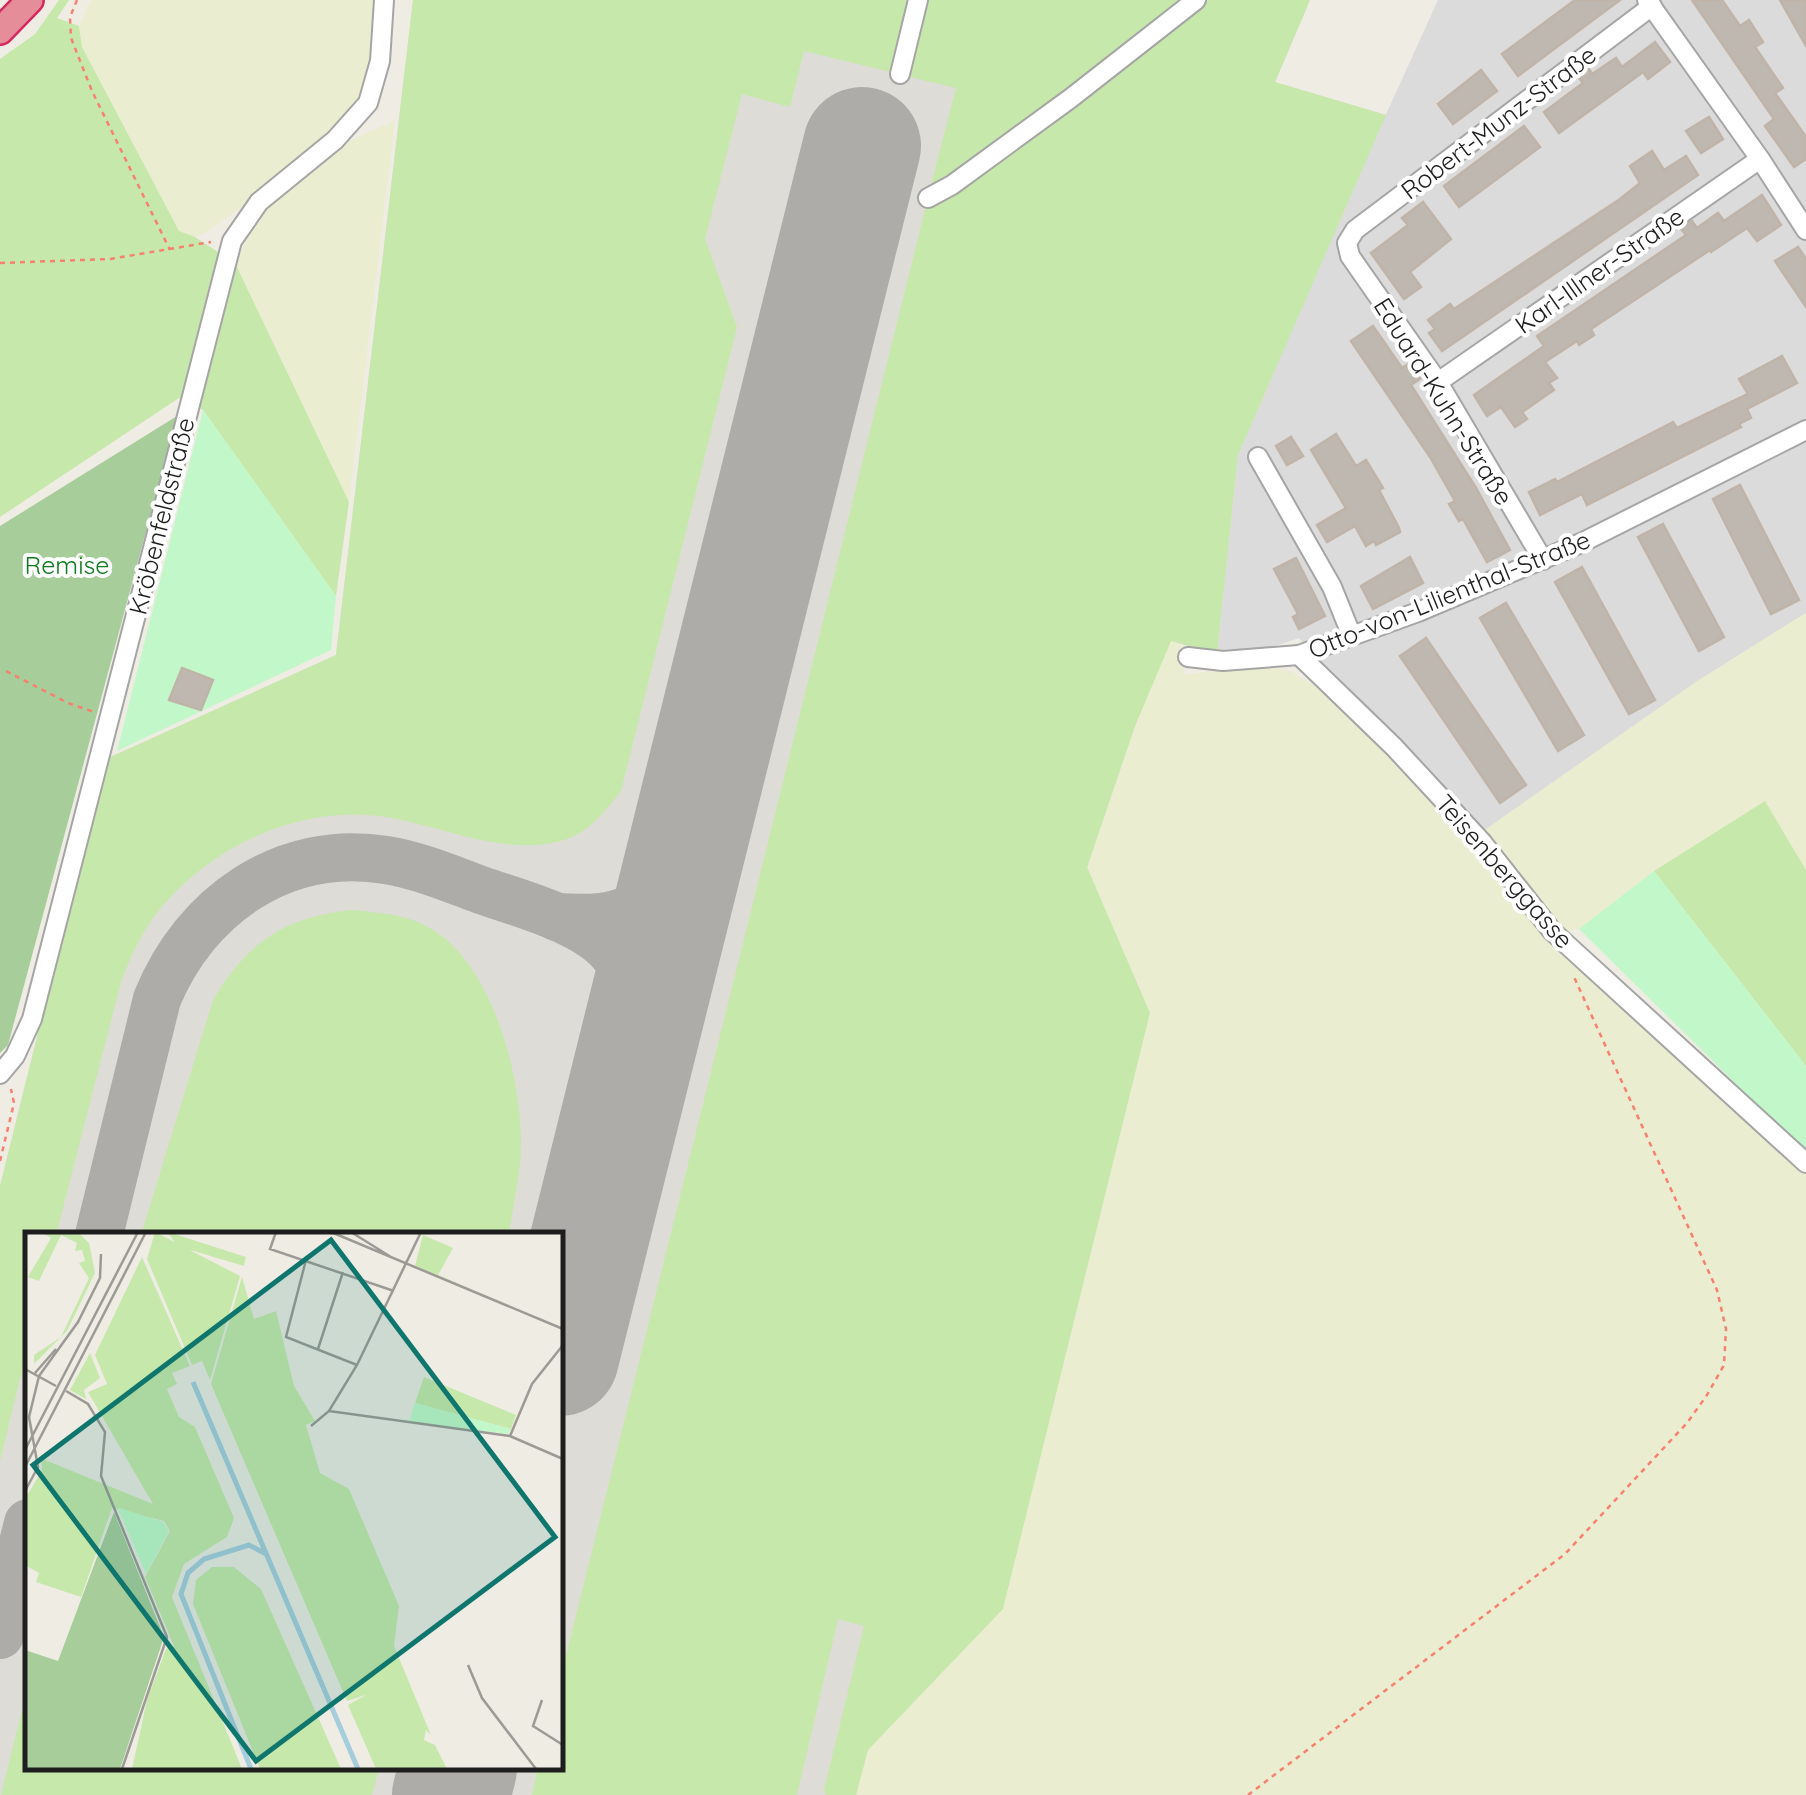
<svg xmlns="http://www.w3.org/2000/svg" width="1806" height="1795" font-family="Quicksand,sans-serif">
<rect width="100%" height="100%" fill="#efece4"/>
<!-- residential -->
<polygon fill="#dcdbdb" points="1438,0 1806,0 1806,613 1696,682 1482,832 1327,672 1299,638 1257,652 1217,654 1238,455 1342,211"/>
<!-- airport -->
<path fill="#dddcd6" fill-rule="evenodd" d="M 413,0 L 1310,0 L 1275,82 L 1386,115 L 1238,455 L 1217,654 L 1171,641 L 856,1795 L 0,1795 L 0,1186 L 106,759 L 336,655 ZM 28,1235 L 560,1235 L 560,1768 L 28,1768 Z"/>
<!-- farmland -->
<g fill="#eaedd0">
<polygon points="91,0 376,0 370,60 359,96 341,123 243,206 207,232 195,237 179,232 82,47 79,26"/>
<polygon points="395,120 349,502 235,263 256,222 275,200 350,141"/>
<polygon points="1806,613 1806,870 1765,801 1654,871 1579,929 1564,931 1543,910 1482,832 1696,682"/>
<polygon points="1171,640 1186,648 1183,675 1265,665 1292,672 1342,704 1437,800 1536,918 1806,1167 1806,1795 856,1795 868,1750 1003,1609 1150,1013 1087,868 1135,725"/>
</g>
<!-- grass -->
<g fill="#c7e8ab">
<polygon points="59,0 69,0 57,18 79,26 82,47 179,231 195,237 235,263 349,502 336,596 203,410 179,398 0,517 0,59 35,34"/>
<path d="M 413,0 L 913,0 L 895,73 L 804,51 L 790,107 L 742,94 L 705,239 L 737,327 L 621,791 C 605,811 590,832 564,840 C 509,857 445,828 392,818 C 304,801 209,846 156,914 C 140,935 130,958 121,982 L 56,1235 L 28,1235 L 27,1350 L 0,1461 L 0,1186 L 106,759 L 336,655 Z"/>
<polygon points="924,0 1187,0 972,166 930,189 956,88 906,76"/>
<polygon points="1205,0 1310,0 1275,82 1386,115 1238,455 1217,654 1171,641 1135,726 1087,867 1150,1013 1003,1609 868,1750 856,1795 826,1795 824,1790 864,1626 838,1619 797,1795 532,1795 538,1768 560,1768 560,1680 926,206 952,192 1072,105"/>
<polygon points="1765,801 1806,870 1806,1066 1654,871"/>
<path d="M 352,910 C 380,913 409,914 433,930 C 494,968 521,1076 521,1144 C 521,1173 513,1205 509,1235 L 141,1235 L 213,1000 C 247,942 285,917 352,910 Z"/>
<polygon points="27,1690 28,1768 379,1768 372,1795 1,1795"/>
</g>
<!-- forest -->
<polygon fill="#a7cd9a" points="177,416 8,1045 0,1053 0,526"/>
<!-- park -->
<g fill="#c2f8c9">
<polygon points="203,410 336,596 331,650 117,751"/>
<polygon points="1654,871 1806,1066 1806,1153 1579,929"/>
</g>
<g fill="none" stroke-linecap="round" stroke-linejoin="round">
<!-- taxiway -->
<g stroke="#aeaca8" stroke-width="48">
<path d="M 557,917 C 629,921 642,910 685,855"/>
<path d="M 99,1235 L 157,999 C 195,906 283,843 386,860 C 418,865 451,879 481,890 C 521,904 592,922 616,958 C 629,977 635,1000 643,1022"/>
<polyline points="0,1635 28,1523"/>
</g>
<!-- runway -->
<g stroke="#aeaca8" stroke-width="118">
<polyline points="560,1357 862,146"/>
<polyline points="451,1795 458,1768"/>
</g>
</g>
<!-- building -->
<g fill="#bfb8b1" stroke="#c0b3a7" stroke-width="2.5">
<polygon points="1575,0 1620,0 1518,76 1502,54"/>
<polygon points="1692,0 1722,0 1740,26 1749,20 1763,42 1755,47 1783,88 1775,93 1806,137 1806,159 1794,167 1765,126 1774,119"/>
<polygon points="1780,0 1806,0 1806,46"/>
<polygon points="1655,42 1670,62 1648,79 1643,72 1559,133 1544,112 1583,83 1578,77 1589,69 1592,74 1616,58 1622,67"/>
<polygon points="1481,70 1497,91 1453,124 1438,104"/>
<polygon points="1709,117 1723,139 1701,153 1686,131"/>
<polygon points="1524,126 1540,147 1459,207 1444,186"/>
<polygon points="1652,151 1664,170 1686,156 1698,175 1442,351 1429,333 1435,329 1428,320 1450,304 1454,309 1620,199 1640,183 1630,166"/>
<polygon points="1762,195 1781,225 1757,241 1747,228 1711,252 1710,250 1591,329 1594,335 1579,345 1577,341 1545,362 1557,378 1549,383 1554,390 1522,412 1527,419 1515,427 1501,407 1487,416 1474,395 1544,346 1537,336 1686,235 1681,229 1692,221 1697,228 1718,213 1724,221"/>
<polygon points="1423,202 1451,239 1410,272 1421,287 1404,299 1371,253 1408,225 1402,218"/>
<polygon points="1798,247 1806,259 1806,307 1775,261"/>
<polygon points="1373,326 1402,368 1410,363 1420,379 1411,385 1476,488 1510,550 1487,562 1463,519 1459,521 1449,504 1455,501 1430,457 1351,341"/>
<polygon points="1782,356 1797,383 1747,409 1751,418 1739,424 1741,427 1587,505 1582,494 1540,515 1529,492 1555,479 1557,482 1673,422 1677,428 1748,394 1739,379"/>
<polygon points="1336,434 1356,466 1366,460 1383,488 1379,490 1399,528 1400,532 1376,545 1374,541 1366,546 1355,526 1327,542 1317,525 1346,508 1311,450"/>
<polygon points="1291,437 1303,456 1287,465 1276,446"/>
<polygon points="1740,485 1799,600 1771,614 1713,499"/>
<polygon points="1663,524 1724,637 1699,651 1638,537"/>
<polygon points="1410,557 1423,583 1373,609 1361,586"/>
<polygon points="1296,558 1325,616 1299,629 1293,617 1298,614 1274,569"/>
<polygon points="1582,567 1655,700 1629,714 1555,582"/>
<polygon points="1506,603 1584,735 1558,751 1480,618"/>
<polygon points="1426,638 1526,785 1500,803 1400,656"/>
<polygon points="182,668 213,680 201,710 169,700"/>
</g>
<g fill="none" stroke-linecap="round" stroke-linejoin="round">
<!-- minor casing -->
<g stroke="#a5a5a5" stroke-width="22">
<g id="minor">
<polyline points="1647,0 1760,159 1806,230"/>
<polyline points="900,74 918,0"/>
<polyline points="928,198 952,185 1071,98 1196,0"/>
<polyline points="1438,382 1760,159"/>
<polyline points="1258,457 1332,587 1351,634"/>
<polyline points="1543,560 1438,382 1350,256 1347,243 1355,230 1652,6"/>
<polyline points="1299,655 1394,747 1482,842 1552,931 1806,1163"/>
<polyline points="1188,657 1223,661 1299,655 1418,612 1581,543 1806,430"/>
<polyline points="0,1074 15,1056 32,1019 232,241 259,202 335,140 368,103 380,61 384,0"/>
</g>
</g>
<!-- highway casing -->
<g stroke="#d6285d" stroke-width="30">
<polyline id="highway" points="0,31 30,0"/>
</g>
<!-- path -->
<g stroke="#f7816e" stroke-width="2.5" stroke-dasharray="5 5" stroke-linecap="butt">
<polyline points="77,0 70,17 71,38 92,91 170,250"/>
<polyline points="0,263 110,259 211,242"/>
<polyline points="6,671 68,703 94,712"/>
<polyline points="0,1161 14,1103 11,1089"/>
<polyline points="1248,1795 1565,1554 1687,1423 1707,1395 1724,1365 1726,1329 1717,1290 1574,977"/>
</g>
<!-- minor -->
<use href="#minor" stroke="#fff" stroke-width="18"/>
<!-- highway -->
<use href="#highway" stroke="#e58e9a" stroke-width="25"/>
</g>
<g text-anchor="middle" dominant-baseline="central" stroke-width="8" stroke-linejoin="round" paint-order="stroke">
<!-- street labels -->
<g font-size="25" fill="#1e1e1e" stroke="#fff">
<text transform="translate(1498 122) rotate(-37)">Robert-Munz-Straße</text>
<text transform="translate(1599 270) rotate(-35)">Karl-Illner-Straße</text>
<text transform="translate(1444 401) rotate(58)">Eduard-Kuhn-Straße</text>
<text transform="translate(161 516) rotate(-76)">Kröbenfeldstraße</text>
<text transform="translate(1449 594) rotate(-22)">Otto-von-Lilienthal-Straße</text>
<text transform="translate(1505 871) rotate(49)">Teisenberggasse</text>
</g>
<!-- park labels -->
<g font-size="25" fill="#0e7a1b" stroke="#fff">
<text x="67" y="564">Remise</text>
</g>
</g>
<!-- overview -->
<g transform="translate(25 1232)">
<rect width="538" height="538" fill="#efece4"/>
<path d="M 16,0 L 53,0 L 64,11 L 70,41 L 42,99 L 9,132 L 9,123 L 36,105 L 64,46 L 54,31 L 60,29 L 57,18 L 50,19 L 52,11 L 36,3 L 14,49 L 3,45 L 26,6 ZM 130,0 L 215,44 L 185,148 L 177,129 L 167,133 L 122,27 ZM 143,0 L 221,25 L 219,34 L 152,14 ZM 398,3 L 428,16 L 413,43 L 537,95 L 390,34 ZM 117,25 L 165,134 L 147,141 L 152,152 L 142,157 L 154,185 L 170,195 L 209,286 L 202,305 L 159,332 L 147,365 L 217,537 L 107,537 L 122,468 L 141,417 L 149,414 L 120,345 L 145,299 L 139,289 L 87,276 L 56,365 L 11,350 L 14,341 L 0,333 L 0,267 L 17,238 L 16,221 L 20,228 L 128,272 L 63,160 L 82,152 L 70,123 ZM 217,45 L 229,87 L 251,79 L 269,154 L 290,189 L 281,193 L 295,241 L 324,257 L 374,374 L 369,414 L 406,503 L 401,498 L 399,508 L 410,513 L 422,537 L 351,537 L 323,473 L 341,463 L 322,469 L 186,152 ZM 65,121 L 75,146 L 59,158 L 61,167 L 45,158 ZM 399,145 L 491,183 L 486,197 L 390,171 ZM 187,335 L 209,335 L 236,357 L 316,537 L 235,537 L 168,372 L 171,348 Z" fill="#c7e8ab"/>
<path d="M 89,280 L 139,405 L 95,537 L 0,537 L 0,418 L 33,429 Z" fill="#a7cd9a"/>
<path d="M 390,171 L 486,197 L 483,202 L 384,190 ZM 92,275 L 138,290 L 144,299 L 121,342 Z" fill="#c2f8c9"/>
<path fill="none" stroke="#a6cddc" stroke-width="5" d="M 168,150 L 333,537M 226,537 L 156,362 L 163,341 L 179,327 L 224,313 L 241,322"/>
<path fill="none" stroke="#9b9a95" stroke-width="2.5" d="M 251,0 L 245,17 L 369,59M 306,0 L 538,97M 326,0 L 366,25M 281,28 L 261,105 L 332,133M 293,117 L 318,40M 0,137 L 31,154M 10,141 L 31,117M 14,144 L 53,90 L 75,46 L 76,22M 41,159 L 63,172 L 80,200 L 76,244 L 142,405 L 97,537M 304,179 L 485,204 L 538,227M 286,194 L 304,179 L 332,133 L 396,0M 485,204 L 507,152 L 538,113M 0,218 L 113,0M 0,235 L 121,0M 0,259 L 13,235 L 4,185 L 14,144M 443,433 L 457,466 L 511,537M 517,468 L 508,494 L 538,513"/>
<path fill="#0f766e" fill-opacity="0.15" stroke="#0f766e" stroke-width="5" d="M 306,8 L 530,305 L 231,529 L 8,233 Z"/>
<rect width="538" height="538" fill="none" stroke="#1e1e1e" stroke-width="5"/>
</g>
</svg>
